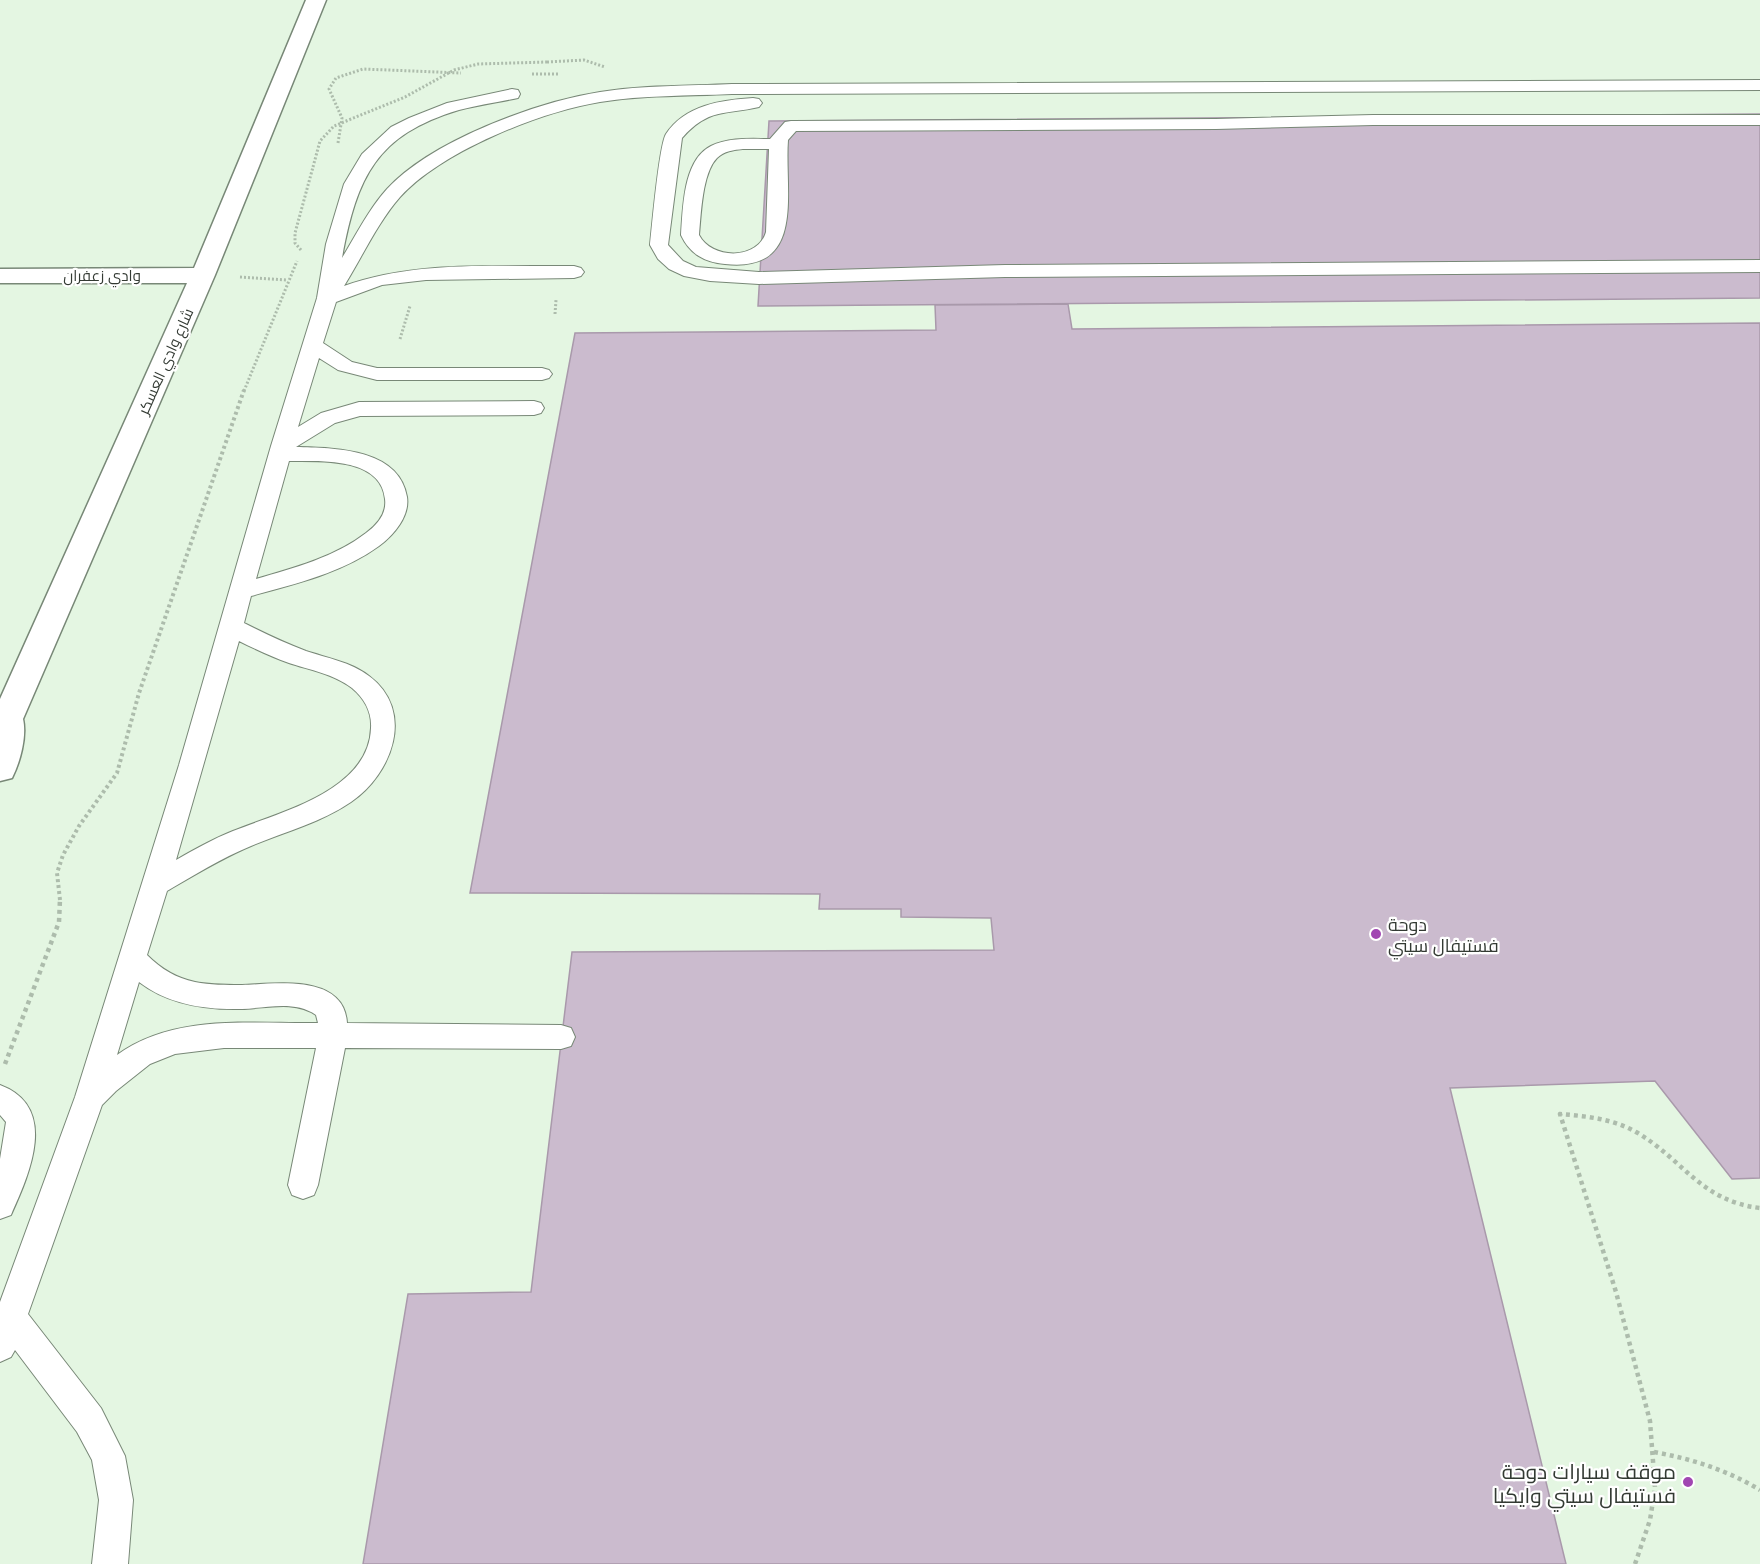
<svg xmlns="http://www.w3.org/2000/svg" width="1760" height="1564" font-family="Lato,Cairo,sans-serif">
<rect width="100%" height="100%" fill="#e4f6e2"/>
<!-- building -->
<g fill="#cbbbce" stroke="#a999ab" stroke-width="1.5">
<polygon points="1760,114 1760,298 758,306 769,121"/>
<polygon points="1068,304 1072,329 1760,323 1760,1178 1732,1179 1655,1081 1450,1088 1566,1564 363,1564 408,1294 531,1292 572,952 994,950 991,918 901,917 901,909 819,909 820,894 470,893 575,333 936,330 935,305"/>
</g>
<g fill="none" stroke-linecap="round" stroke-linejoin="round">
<!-- service casing -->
<g stroke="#788877" stroke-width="2">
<g id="service">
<path d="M 1760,80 L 1760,90 L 732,94 C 688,96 643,95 600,102 C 540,112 442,151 400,197 C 378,222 362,257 344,286 C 417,260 498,267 574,266 L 581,268 L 584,272 L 581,276 L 574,278 L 426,280 L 382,285 L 336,302 L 323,343 L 352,362 L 377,368 L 542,368 L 549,370 L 552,374 L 549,378 L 542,380 L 377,380 L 338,370 L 319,358 L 298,427 L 321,413 L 359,402 L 534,401 L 541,403 L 544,408 L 541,413 L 534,415 L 360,416 L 335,423 L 296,447 C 334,448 399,448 407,497 C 410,516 394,535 379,546 C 342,573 295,584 251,596 L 244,623 C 264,633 285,643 306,651 C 327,658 351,662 369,676 C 416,711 392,774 351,802 C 320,823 284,832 251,846 C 222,858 194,875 167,891 L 147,955 C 161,969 176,978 195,982 C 210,985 226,985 242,985 C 275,984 344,973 347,1023 L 561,1025 L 571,1028 L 575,1037 L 571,1046 L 561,1049 L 345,1048 L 318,1185 L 314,1195 L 303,1199 L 292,1195 L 288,1185 L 316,1048 L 224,1048 L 175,1054 L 150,1064 L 116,1091 L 102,1105 L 28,1314 L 101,1408 L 125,1456 L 133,1500 L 128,1564 L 92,1564 L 99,1500 L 92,1460 L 77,1432 L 15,1350 L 11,1357 L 0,1362 L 0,1302 L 75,1097 L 179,765 L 271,446 L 317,298 L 326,244 L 344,184 L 362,154 L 391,127 L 409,118 L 447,103 L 512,89 L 518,90 L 520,94 L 518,98 C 499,102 479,105 459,110 C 376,135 357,177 342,258 C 356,235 369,209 387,189 C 431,141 536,102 600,92 C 643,85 688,86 732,84 ZM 289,461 C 320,461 381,457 385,499 C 387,514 377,525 366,533 C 335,557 294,568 256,579 ZM 239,641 C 255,649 272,657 289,663 C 310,670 334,674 352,688 C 364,698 372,712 371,728 C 369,791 280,812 233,831 C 213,839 195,849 176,860 ZM 139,982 C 169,1005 206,1010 242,1009 C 266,1008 295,1000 316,1015 L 318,1023 C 252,1024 174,1013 117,1055 Z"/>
<path d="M 753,98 L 759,99 L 762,103 L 759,107 C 725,115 708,108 682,138 L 668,245 L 683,261 L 696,267 L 759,272 L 1005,265 L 1760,260 L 1760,272 L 1005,277 L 759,284 L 710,281 L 684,276 L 669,269 L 658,259 L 650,245 C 652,227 659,145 666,134 C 685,105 721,100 753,98 Z"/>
<path d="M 1373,115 L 1760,115 L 1760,125 L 1373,125 L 1216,129 L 796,131 L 788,140 C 784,192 807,273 725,264 C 704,262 690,254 681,235 C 683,208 683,160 711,146 C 729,137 751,139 770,139 L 785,122 L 791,121 L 1216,119 ZM 743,149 L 769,149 L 766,232 C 758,260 712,260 699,235 C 701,215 702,173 717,158 C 724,151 734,150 743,149 Z"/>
<path d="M 0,1085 C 59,1107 30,1173 11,1215 L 0,1219 L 0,1159 L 6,1122 L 0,1115 Z"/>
</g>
</g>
<!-- minor casing -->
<g stroke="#788877" stroke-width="3">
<path id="minor" d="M 306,0 L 326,0 L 215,275 L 23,719 C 27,737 20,762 12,778 L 0,781 L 0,699 L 187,283 L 0,283 L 0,269 L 194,268 Z"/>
</g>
<!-- path-far2 -->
<g stroke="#adbcac" stroke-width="3" stroke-dasharray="2 2" stroke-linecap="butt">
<polyline points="547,62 584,60 605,67"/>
<polyline points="532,74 560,74"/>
<polyline points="338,143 342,118 329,89 336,78 363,69 461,73"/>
<polyline points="301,250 295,243 295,233 313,167"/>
<polyline points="240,277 287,280"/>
<polyline points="555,314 556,300"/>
<polyline points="400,339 410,306"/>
<polyline points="244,391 297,261"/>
</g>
<!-- path-far1 -->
<polyline stroke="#adbcac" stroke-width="4" stroke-dasharray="3 3" stroke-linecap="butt" points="60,900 57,873 63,855 79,826 117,773 139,693 244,390"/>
<!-- path -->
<g stroke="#adbcac" stroke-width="4.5" stroke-dasharray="4 4" stroke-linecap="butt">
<polyline points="5,1064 59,922 60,899"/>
<path d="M 1654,1452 C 1692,1459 1727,1470 1760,1490"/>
<path d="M 1635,1564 L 1650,1520 L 1655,1488 L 1650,1421 L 1616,1292 L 1560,1114 C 1586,1116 1613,1119 1636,1132 C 1683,1159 1700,1201 1760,1208"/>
</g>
<!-- service -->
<use href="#service" fill="#fff" fill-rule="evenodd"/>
<!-- minor -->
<use href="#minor" fill="#fff" fill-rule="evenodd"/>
<!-- path-bridge -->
<polyline stroke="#adbcac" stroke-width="3" stroke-dasharray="2 2" stroke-linecap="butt" points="313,167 320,141 334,126 405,97 454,70 478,64 547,62"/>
</g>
<!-- markers -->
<g fill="#a146b2" stroke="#fff" stroke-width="2">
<circle cx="1376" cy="934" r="6"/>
<circle cx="1688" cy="1482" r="6"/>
</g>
<g text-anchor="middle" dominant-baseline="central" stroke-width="4.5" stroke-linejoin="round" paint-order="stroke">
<!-- far-street labels -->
<g font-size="15" fill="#333a33" stroke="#fff">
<text x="102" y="275">وادي زعفران</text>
<text transform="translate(165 361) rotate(-66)">شارع وادي العسكر</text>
</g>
<!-- poi labels -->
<g font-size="18" fill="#333a33" stroke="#fff" text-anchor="start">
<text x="1388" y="924">دوحة<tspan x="1388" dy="21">فستيفال سيتي</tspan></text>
</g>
<!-- near-poi labels -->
<g font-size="21" fill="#333a33" stroke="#fff" text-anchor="end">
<text x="1676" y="1470">موقف سيارات دوحة<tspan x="1676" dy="24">فستيفال سيتي وايكيا</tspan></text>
</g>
</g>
</svg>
